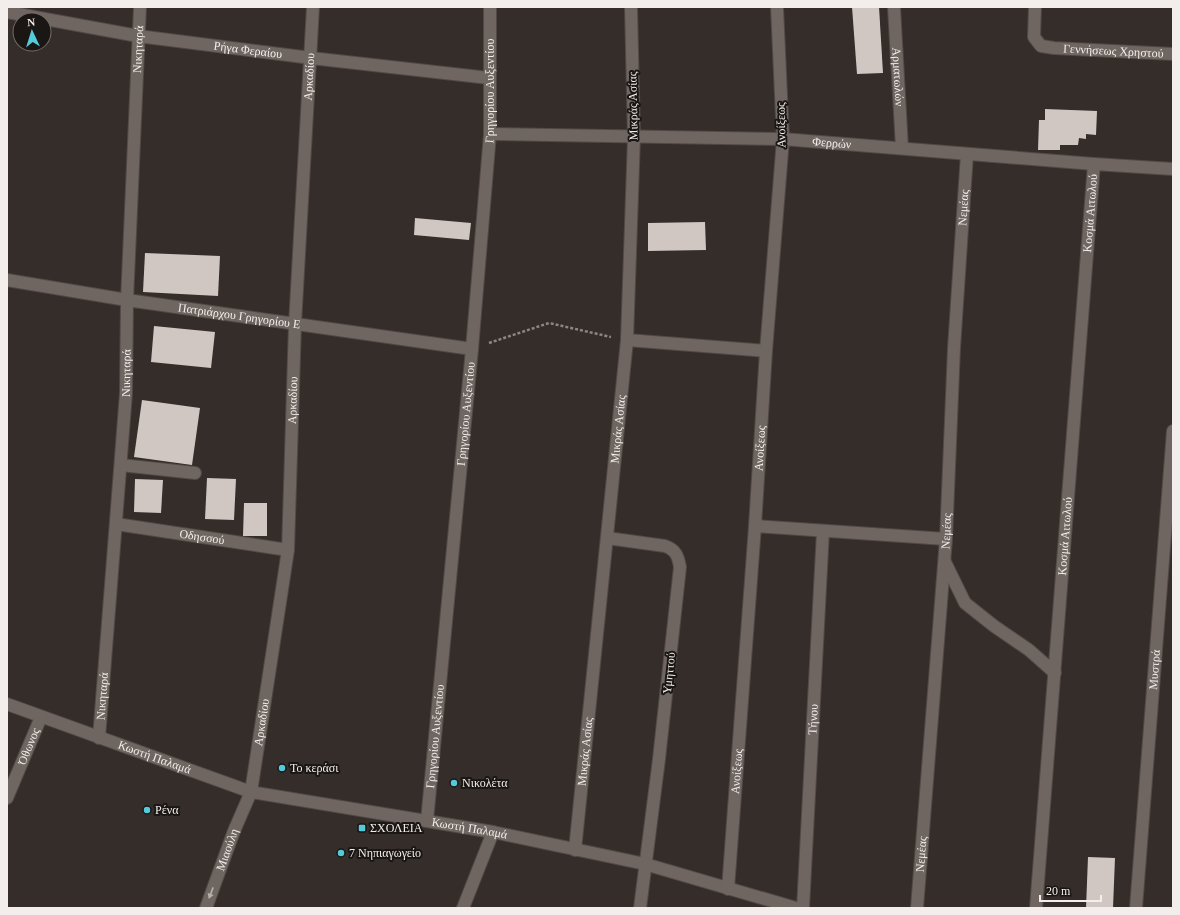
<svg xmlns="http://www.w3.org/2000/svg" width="1180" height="915" font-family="'Times New Roman',serif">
<rect width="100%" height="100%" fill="#352d29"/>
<!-- building -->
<g fill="#d1c7c2">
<polygon points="852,7 879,7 883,73 857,74"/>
<polygon points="1045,109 1097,111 1096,135 1086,134 1086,139 1079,138 1078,145 1060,145 1060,150 1038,150 1039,120 1045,120"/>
<polygon points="415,218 471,223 469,240 414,235"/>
<polygon points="705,222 706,250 648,251 648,223"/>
<polygon points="145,253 220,256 218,296 143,292"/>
<polygon points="154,326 215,332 211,368 151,362"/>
<polygon points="142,400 200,408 192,465 134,457"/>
<polygon points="207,478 236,479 234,520 205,519"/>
<polygon points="135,479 163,480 161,513 134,512"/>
<polygon points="244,503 267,503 267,536 243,536"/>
<polygon points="1088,857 1115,858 1113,908 1086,908"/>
</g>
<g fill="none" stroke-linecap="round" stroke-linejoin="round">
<!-- minor casing -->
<g stroke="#504946" stroke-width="14">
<g id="minor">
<path id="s1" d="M 894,7 L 902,148"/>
<path id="s2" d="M 1035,7 L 1034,37 L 1041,46 L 1054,48 L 1173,54"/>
<path id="s3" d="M 7,12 L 138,36 L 311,58 L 489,78"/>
<path id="s4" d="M 490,134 L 783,139 L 1094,164 L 1173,169"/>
<path id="s5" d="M 7,280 L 127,300 L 472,349"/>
<polyline points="627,340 766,351"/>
<polyline points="121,465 195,473"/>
<path id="s6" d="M 116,524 L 288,550"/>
<polyline points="755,526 946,539"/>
<path d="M 607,538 L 665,546 C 676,550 678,556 680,567 L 659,759 L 640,908"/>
<polyline points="945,562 965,603 994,626 1029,650 1055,673"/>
<path id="s7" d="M 7,704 L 251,792 L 493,832 L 645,864 L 796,908"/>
<path id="s8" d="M 99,738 L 126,393 L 127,300 L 140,7"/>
<path id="s9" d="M 7,798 L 41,717"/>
<path id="s10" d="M 427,821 L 472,349 L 490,134 L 490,7"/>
<path id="s11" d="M 575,850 L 627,340 L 634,137 L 631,7"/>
<path id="s12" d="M 728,889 L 755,526 L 766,351 L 783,139 L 777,7"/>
<path id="s13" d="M 206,908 L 234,831 L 251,792 L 288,550 L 295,324 L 313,7"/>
<polyline points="463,908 493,832"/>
<path id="s14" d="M 803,908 L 823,531"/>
<path id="s15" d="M 917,908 L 946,539 L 954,348 L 967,154"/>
<path id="s16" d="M 1036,908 L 1094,164"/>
<path id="s17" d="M 1136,908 L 1173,431"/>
</g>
</g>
<!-- path -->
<polyline stroke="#8d8683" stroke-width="2.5" stroke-dasharray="3 2" stroke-linecap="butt" points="489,343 549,323 611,337"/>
<!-- minor -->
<use href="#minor" stroke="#6f6661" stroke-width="12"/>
</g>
<!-- one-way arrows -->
<defs><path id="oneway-solid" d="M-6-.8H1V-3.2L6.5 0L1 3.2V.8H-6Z"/></defs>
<use fill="#b8b0ad" href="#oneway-solid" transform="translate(211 893) rotate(111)"/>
<!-- markers -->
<g fill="#53cbda" stroke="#1a1614" stroke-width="1.5">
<circle cx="282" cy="768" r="4"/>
<circle cx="454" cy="783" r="4"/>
<circle cx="147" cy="810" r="4"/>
<rect x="358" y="824" width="8" height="8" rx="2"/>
<circle cx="341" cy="853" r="4"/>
</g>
<g text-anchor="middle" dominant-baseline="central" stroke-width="4" stroke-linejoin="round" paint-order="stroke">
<!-- street labels -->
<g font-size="12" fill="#f3edeb" stroke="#1a1614">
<text stroke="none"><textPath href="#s8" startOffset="690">Νικηταρά</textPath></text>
<text stroke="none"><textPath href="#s3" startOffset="244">Ρήγα Φεραίου</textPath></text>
<text stroke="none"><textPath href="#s2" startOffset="114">Γεννήσεως Χρηστού</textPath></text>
<text stroke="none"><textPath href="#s13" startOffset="843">Αρκαδίου</textPath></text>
<text stroke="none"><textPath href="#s1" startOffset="70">Αρματωλών</textPath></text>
<text stroke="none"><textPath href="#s10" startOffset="733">Γρηγορίου Αυξεντίου</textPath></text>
<text transform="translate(633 106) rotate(-91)">Μικράς Ασίας</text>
<text transform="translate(781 125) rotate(-91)">Ανοίξεως</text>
<text stroke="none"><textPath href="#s4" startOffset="342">Φερρών</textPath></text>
<text stroke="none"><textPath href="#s15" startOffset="702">Νεμέας</textPath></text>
<text stroke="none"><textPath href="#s16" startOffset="697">Κοσμά Αιτωλού</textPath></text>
<text stroke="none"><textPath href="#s5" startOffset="235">Πατριάρχου Γρηγορίου Ε</textPath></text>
<text stroke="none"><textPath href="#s8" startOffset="366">Νικηταρά</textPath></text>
<text stroke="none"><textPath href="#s13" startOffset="519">Αρκαδίου</textPath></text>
<text stroke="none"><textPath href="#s10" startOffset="409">Γρηγορίου Αυξεντίου</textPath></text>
<text stroke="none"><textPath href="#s11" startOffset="423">Μικράς Ασίας</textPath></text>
<text stroke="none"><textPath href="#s12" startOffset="442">Ανοίξεως</textPath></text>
<text stroke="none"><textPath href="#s15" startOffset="378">Νεμέας</textPath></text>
<text stroke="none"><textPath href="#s16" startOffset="373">Κοσμά Αιτωλού</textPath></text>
<text stroke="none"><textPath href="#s6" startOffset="87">Οδησσού</textPath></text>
<text stroke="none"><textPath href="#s17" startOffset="239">Μυστρά</textPath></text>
<text transform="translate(669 673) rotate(-84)">Υμηττού</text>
<text stroke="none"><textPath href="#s8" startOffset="42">Νικηταρά</textPath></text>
<text stroke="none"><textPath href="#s14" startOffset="189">Τήνου</textPath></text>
<text stroke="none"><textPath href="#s13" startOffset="195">Αρκαδίου</textPath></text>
<text stroke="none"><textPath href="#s10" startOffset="85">Γρηγορίου Αυξεντίου</textPath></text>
<text stroke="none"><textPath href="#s9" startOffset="56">Όθωνος</textPath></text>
<text stroke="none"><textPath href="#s11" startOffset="99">Μικράς Ασίας</textPath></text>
<text stroke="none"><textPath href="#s7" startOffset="157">Κωστή Παλαμά</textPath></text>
<text stroke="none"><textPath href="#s12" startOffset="118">Ανοίξεως</textPath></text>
<text stroke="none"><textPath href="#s7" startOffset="481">Κωστή Παλαμά</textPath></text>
<text stroke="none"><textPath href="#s13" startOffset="62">Μιαούλη</textPath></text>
<text stroke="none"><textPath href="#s15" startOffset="54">Νεμέας</textPath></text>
</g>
<!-- poi labels -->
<g font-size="12" fill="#f3edeb" stroke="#1a1614" text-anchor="start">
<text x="290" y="768">Το κεράσι</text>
<text x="462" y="783">Νικολέτα</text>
<text x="155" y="810">Ρένα</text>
<text x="370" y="828">ΣΧΟΛΕΙΑ</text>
<text x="349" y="853">7 Νηπιαγωγείο</text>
</g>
</g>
<!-- border -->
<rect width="1180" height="915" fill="none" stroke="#f3edeb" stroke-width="16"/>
<!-- north arrow -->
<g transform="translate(32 32) rotate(356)"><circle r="19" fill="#1a1614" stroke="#716c6a"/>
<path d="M0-3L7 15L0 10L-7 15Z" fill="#53cbda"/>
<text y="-6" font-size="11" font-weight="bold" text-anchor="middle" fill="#f3edeb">N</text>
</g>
<!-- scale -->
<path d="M1040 895v6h61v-6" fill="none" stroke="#f3edeb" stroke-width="2"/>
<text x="1046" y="895" font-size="12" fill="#f3edeb" stroke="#1a1614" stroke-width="3" paint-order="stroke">20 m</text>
</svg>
